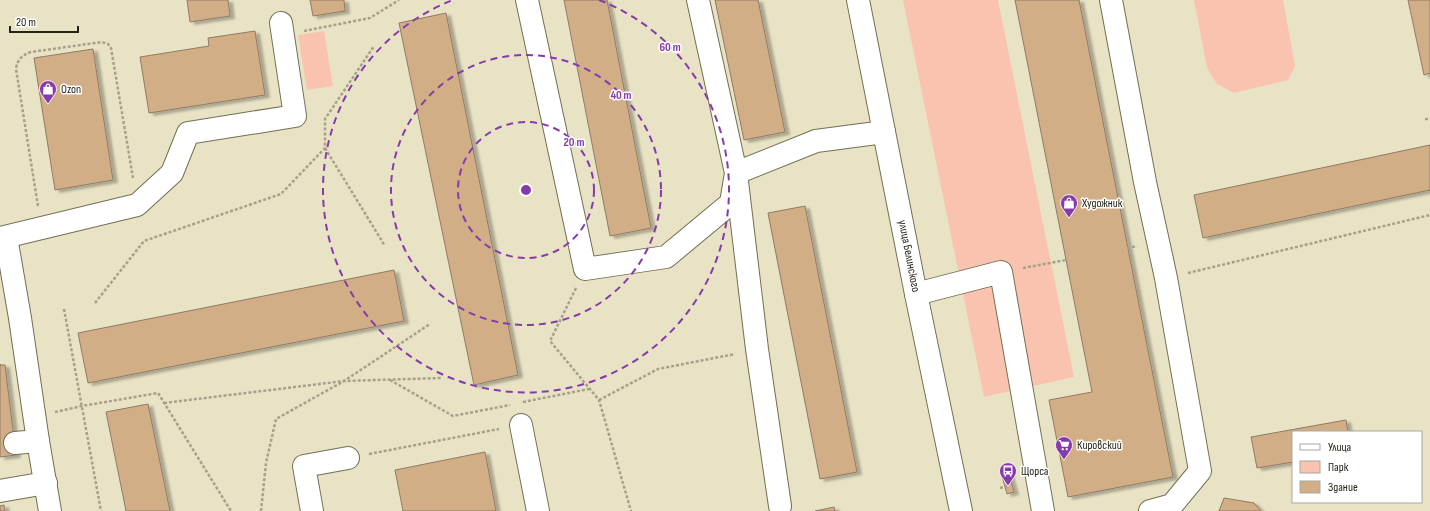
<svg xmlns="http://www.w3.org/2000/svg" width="1430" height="511" font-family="'Sofia Sans Condensed',sans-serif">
<defs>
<filter id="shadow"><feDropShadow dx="4.5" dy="2.5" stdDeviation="1" flood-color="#0004"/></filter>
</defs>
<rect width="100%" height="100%" fill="#e9e3c5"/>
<!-- green -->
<g fill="#f9c3b0">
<polygon points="903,0 998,0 1074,377 984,397"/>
<polygon points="1194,0 1283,0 1295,66 1288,80 1234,93 1217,84 1207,68"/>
<polygon points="324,31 333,86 307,90 298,35"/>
</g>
<!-- building -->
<g fill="#d1ae86" stroke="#8f7b65" filter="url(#shadow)">
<polygon points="187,0 228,0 230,16 190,22"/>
<polygon points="310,0 344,0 345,11 313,16"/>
<polygon points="564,0 607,0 651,228 610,236"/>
<polygon points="715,0 758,0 785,132 744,140"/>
<polygon points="1015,0 1079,0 1173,477 1068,497 1049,400 1092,392"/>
<polygon points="1408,0 1430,0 1430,73 1424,75"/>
<polygon points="446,13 518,375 474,385 399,23"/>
<polygon points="255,31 265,95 149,113 140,57 209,46 208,38"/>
<polygon points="93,49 113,180 55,190 34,58"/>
<polygon points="1430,145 1430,190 1203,238 1194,195"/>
<polygon points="805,206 857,472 820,479 768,213"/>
<polygon points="394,270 404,321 88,383 78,333"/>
<polygon points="0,364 0,365 5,365 16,455 0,457"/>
<polygon points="148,404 170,511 126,511 106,412"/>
<polygon points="1346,420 1348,432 1293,432 1293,462 1257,468 1251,437"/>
<polygon points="485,452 496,511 403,511 395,470"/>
<polygon points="1009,474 1014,492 1007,494 1002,476"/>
<polygon points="1224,498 1254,503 1261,511 1219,511"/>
<polygon points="4,505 5,511 0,511 0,506"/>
<polygon points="834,507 835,511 815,511"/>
</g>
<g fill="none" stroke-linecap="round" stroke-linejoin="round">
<!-- minor casing -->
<g stroke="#736e53" stroke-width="24">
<g id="minor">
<polyline points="527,0 585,269 666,257 731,203 736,173 698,0"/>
<polyline points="1111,0 1145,182 1166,278 1200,471 1172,505 1150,511"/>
<polyline points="6,237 20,318 38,441 50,511"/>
<polyline points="0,238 137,205 172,173 188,133 295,116 281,23"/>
<polyline points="916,294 1001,272 1043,511"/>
<polyline points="521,425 538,511"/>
<polyline points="15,443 38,441"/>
<polyline points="0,491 46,483"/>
<polyline points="780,506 757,349 736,173 816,141 884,132"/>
<polyline points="312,511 304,466 348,458"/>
</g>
</g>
<!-- major casing -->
<g stroke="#736e53" stroke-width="24">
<polyline id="major" points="858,0 916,294 961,511"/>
</g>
<!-- path -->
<g stroke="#a6a18a" stroke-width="2.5" stroke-dasharray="3 2" stroke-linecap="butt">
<polyline points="304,31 370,18 399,0"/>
<polyline points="1425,119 1430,119"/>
<polyline points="325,148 385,246"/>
<path d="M 38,206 L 16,69 C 17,60 22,55 31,52 L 102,42 L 108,44 L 111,48 L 133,178"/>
<polyline points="1127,248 1137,246"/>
<polyline points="1023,268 1066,260"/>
<polyline points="1188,273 1430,215"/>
<polyline points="576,288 550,341 599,400 631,511"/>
<polyline points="95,303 144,241 281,194 325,148 325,119 374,46"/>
<polyline points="64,309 101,511"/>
<polyline points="390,380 453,416 510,405"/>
<polyline points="599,400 658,369 735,354"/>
<polyline points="523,402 589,389"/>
<polyline points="164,403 344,381 441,378"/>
<polyline points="55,412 82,406 158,393 231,511"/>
<polyline points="369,454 499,429"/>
<polyline points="1000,488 1008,486"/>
<polyline points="261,511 266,463 276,419 344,381 430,324"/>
</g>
<!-- minor -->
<use href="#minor" stroke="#fff" stroke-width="22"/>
<!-- major -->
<use href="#major" stroke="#fff" stroke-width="22"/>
</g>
<!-- distance rings -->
<g fill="none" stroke="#873aab" stroke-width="2" stroke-dasharray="7 5">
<circle cx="526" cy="190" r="68"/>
<circle cx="526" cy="190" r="135"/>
<path d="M599 0A203 203 0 1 1 453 0"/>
</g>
<!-- icons -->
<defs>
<g id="shop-pin" transform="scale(0.9)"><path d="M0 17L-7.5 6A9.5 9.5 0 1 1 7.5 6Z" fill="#873aab" stroke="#fff"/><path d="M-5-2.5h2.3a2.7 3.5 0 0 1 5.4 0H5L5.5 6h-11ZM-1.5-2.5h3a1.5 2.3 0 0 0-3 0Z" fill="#fff"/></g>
<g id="supermarket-pin" transform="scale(0.9)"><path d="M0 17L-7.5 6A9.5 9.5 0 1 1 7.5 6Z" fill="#873aab" stroke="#fff"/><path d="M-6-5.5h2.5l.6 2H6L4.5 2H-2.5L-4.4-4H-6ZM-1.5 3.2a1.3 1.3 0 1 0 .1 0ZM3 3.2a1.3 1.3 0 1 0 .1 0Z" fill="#fff"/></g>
<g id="bus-pin" transform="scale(0.9)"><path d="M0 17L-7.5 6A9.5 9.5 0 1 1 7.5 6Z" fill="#873aab" stroke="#fff"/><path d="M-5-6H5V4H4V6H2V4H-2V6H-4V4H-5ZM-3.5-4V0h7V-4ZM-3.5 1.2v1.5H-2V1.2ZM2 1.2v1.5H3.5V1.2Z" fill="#fff"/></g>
</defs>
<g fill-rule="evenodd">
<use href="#shop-pin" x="48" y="89"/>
<use href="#shop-pin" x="1069" y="203"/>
<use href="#supermarket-pin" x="1064" y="445"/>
<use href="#bus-pin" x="1008" y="471"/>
</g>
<g text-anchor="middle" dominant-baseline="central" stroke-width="3" stroke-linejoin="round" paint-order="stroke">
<!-- poi labels -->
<g font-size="12" fill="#252318" stroke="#fff" text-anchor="start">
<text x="61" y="89">Ozon</text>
<text x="1082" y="203">Художник</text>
<text x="1077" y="445">Кировский</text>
<text x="1021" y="471">Щорса</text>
</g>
<!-- street labels -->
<g font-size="12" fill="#252318" stroke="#fff">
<text transform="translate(909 256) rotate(79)">улица Белинского</text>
</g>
</g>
<circle cx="526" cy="190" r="6" fill="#873aab" stroke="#fff" stroke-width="2"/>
<g font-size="12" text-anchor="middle" font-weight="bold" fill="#873aab" stroke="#fff" stroke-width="3" stroke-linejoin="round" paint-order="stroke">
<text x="670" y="51">60 m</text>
<text x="621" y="99">40 m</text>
<text x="574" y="146">20 m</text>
</g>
<!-- legend -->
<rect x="1292" y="431" width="130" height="72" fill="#ffffff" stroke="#a8a7a3"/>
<rect x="1300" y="444" width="20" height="6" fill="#ffffff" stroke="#a8a7a3"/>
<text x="1328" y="451" font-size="12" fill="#252318">Улица</text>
<rect x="1300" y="461" width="20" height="12" fill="#f9c3b0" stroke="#a8a7a3"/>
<text x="1328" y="471" font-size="12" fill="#252318">Парк</text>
<rect x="1300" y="481" width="20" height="12" fill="#d1ae86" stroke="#a8a7a3"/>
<text x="1328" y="491" font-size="12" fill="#252318">Здание</text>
<!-- scale -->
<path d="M10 26v6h68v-6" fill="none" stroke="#252318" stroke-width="2"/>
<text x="16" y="26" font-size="12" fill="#252318" stroke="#ffffff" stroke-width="3" paint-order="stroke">20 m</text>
</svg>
